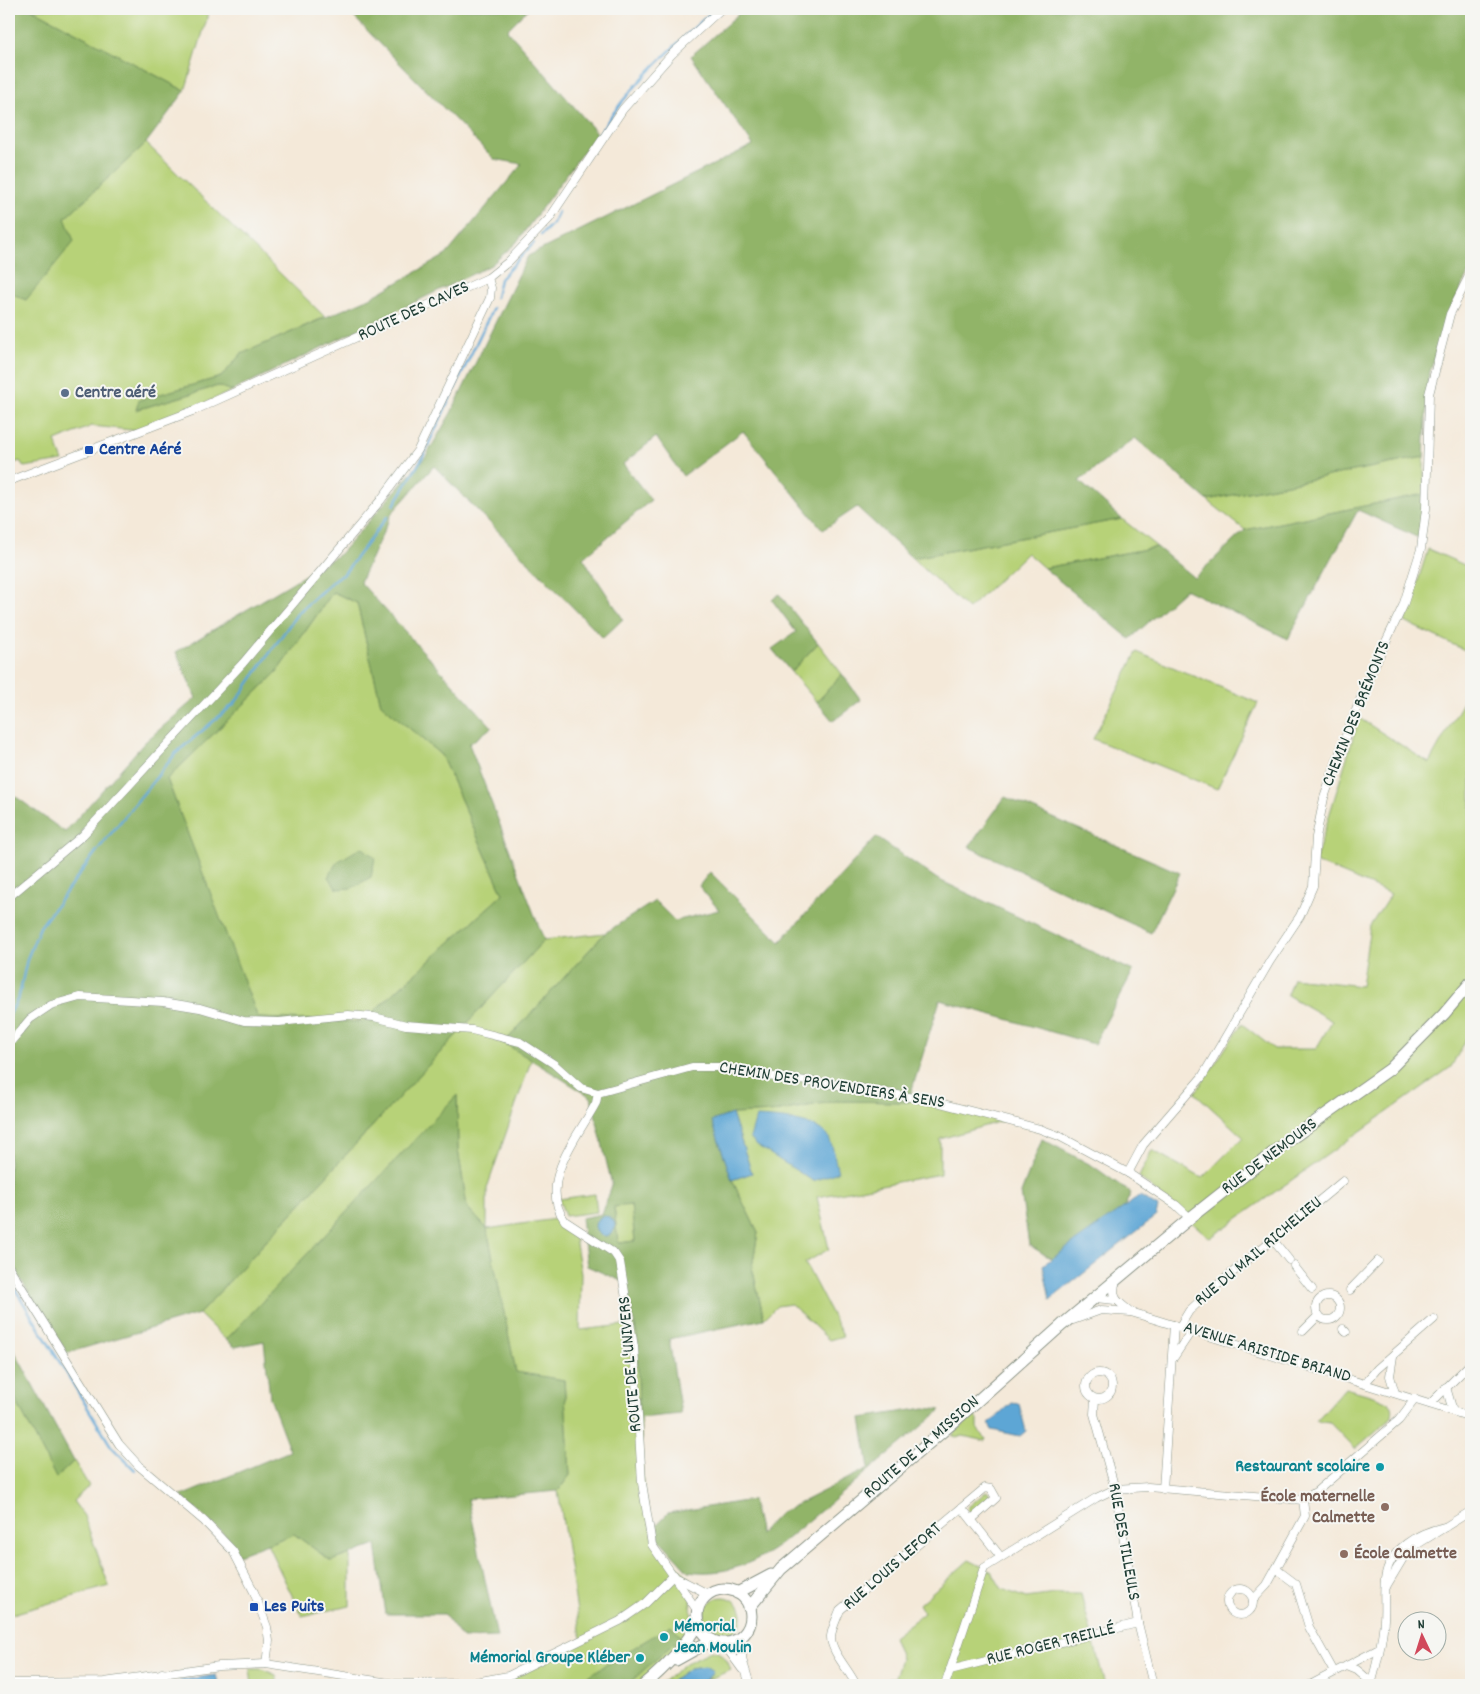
<svg xmlns="http://www.w3.org/2000/svg" width="1480" height="1694" font-family="Dekko,sans-serif">
<rect width="100%" height="100%" fill="#f6f6f2"/>
<filter id="ink" filterUnits="userSpaceOnUse"><feTurbulence type="fractalNoise" baseFrequency=".02" numOctaves="2"/><feDisplacementMap in="SourceGraphic" scale="10" xChannelSelector="R" yChannelSelector="G"/><feConvolveMatrix kernelMatrix="1 2 1 2 8 2 1 2 1" color-interpolation-filters="sRGB"/></filter>
<filter id="wash" filterUnits="userSpaceOnUse"><feTurbulence type="fractalNoise" baseFrequency=".0096" numOctaves="4" result="noise"/><feDisplacementMap in="SourceGraphic" scale="20" xChannelSelector="R" yChannelSelector="G"/><feGaussianBlur stdDeviation="1.12" result="paint"/><feColorMatrix in="noise" values="0 0 0 0 0 0 0 0 0 0 0 0 0 0 0 0 0 1.4 0 .05"/><feComposite in="paint" operator="in"/></filter>
<g filter="url(#wash)">
<rect width="100%" height="100%" fill="#f4e9d9"/>
<!-- green -->
<g fill="#b7d278" stroke="#6b8856">
<polygon points="32,9 210,9 185,91"/>
<polygon points="146,143 325,317 242,354 221,377 140,400 136,410 218,386 232,391 140,431 92,426 55,441 63,461 24,467 20,461 9,465 9,292 26,300 65,218"/>
<polygon points="1424,457 1424,494 1245,530 1207,500"/>
<polygon points="1122,519 1157,547 1044,568 1027,553 968,609 912,558"/>
<polygon points="1428,549 1471,568 1471,653 1405,622"/>
<polygon points="333,592 357,603 381,704 441,755 503,894 362,1022 257,1018 167,779 276,673"/>
<polygon points="818,643 842,674 817,702 791,672"/>
<polygon points="1137,652 1258,703 1217,789 1093,739"/>
<polygon points="1471,688 1471,1031 1451,1067 1210,1238 1139,1177 1152,1150 1202,1178 1243,1137 1195,1093 1242,1024 1274,1049 1316,1049 1332,1021 1287,995 1293,978 1361,986 1370,926 1391,894 1315,862 1359,718 1429,763"/>
<polygon points="605,933 505,1042 532,1058 487,1188 487,1229 555,1219 575,1238 581,1274 580,1330 633,1324 637,1336 643,1483 654,1540 689,1578 693,1633 650,1685 515,1685 511,1679 582,1643 558,1491 570,1475 564,1380 516,1373 487,1229 467,1207 458,1149 457,1096 226,1340 199,1314 544,940"/>
<polygon points="911,1096 1005,1120 940,1139 940,1174 817,1197 829,1249 805,1263 843,1336 829,1340 791,1304 777,1306 764,1319 752,1267 758,1233 732,1180 752,1173 732,1114 774,1112 836,1101 908,1102"/>
<polygon points="595,1194 597,1212 565,1216 559,1199"/>
<polygon points="631,1205 635,1241 618,1243 614,1206"/>
<polygon points="9,1387 56,1477 74,1461 89,1486 73,1501 84,1516 109,1586 9,1615"/>
<path d="M 1345,1388 C 1355,1391 1386,1398 1391,1405 C 1394,1409 1392,1413 1392,1417 L 1355,1449 L 1330,1423 L 1316,1421 Z"/>
<polygon points="974,1416 978,1419 978,1430 986,1438 985,1441 963,1436 956,1438 952,1435"/>
<polygon points="987,1491 992,1497 972,1514 967,1508"/>
<polygon points="294,1534 331,1561 350,1554 350,1606 302,1616 267,1544"/>
<polygon points="969,1560 991,1571 1002,1589 1026,1598 1055,1594 1081,1594 1105,1685 870,1685 895,1677 901,1658 893,1637 924,1613 919,1604"/>
<circle cx="723" cy="1616" r="19"/>
<path d="M 711,1651 C 723,1652 727,1659 731,1670 L 695,1685 L 709,1678 L 705,1666 L 690,1668 L 666,1685 L 659,1685 L 686,1663 Z"/>
<polygon points="250,1669 262,1669 276,1675 278,1685 252,1685"/>
</g>
<!-- forest -->
<g fill="#91b468" stroke="#58784e" fill-rule="evenodd">
<polygon points="9,9 32,9 185,91 146,143 65,218 74,241 26,300 9,292"/>
<polygon points="346,9 528,9 507,30 597,133 516,243 491,265 232,391 218,386 136,410 139,400 221,377 241,354 370,298 446,255 522,164 494,159"/>
<path d="M 744,9 L 1471,9 L 1471,268 L 1444,322 L 1428,379 L 1424,457 L 1207,500 L 1135,438 L 1079,481 L 1122,519 L 912,558 L 857,507 L 823,530 L 743,431 L 683,476 L 656,437 L 623,464 L 651,500 L 583,558 L 623,619 L 603,638 L 434,466 L 392,513 L 360,582 L 492,727 L 469,744 L 544,940 L 199,1314 L 67,1353 L 9,1261 L 9,796 L 12,794 L 65,832 L 145,742 L 196,698 L 176,652 L 340,554 L 426,456 L 451,413 L 528,256 L 753,145 L 691,56 ZM 333,592 L 357,603 L 381,704 L 441,755 L 503,894 L 362,1022 L 258,1018 L 167,779 L 276,673 Z"/>
<polygon points="1424,494 1421,539 1358,510 1288,639 1185,589 1130,639 1044,568 1157,547 1194,578 1245,530"/>
<polygon points="779,594 818,643 791,672 772,649 796,632 772,600"/>
<polygon points="842,674 861,700 833,721 817,702"/>
<polygon points="1005,797 1180,873 1151,933 969,847"/>
<path d="M 876,837 L 937,879 L 1133,971 L 1094,1044 L 940,1000 L 908,1102 L 836,1101 L 774,1112 L 732,1114 L 712,1121 L 732,1180 L 758,1233 L 752,1267 L 764,1319 L 669,1339 L 681,1414 L 639,1418 L 637,1336 L 626,1283 L 587,1266 L 581,1218 L 602,1214 L 612,1185 L 591,1097 L 504,1043 L 605,933 L 655,901 L 675,921 L 719,910 L 699,886 L 710,872 L 780,942 ZM 631,1205 L 635,1241 L 618,1243 L 614,1207 Z"/>
<polygon points="362,847 375,858 371,877 352,888 337,889 328,877 337,862"/>
<polygon points="457,1095 458,1149 467,1207 487,1229 516,1372 564,1380 570,1475 558,1491 468,1499 497,1637 462,1638 444,1614 386,1614 376,1545 331,1561 294,1534 238,1555 227,1537 181,1496 290,1451 270,1398 264,1341 235,1347 226,1340"/>
<polygon points="1042,1139 1093,1166 1131,1193 1117,1222 1060,1264 1029,1245 1021,1193"/>
<polygon points="9,1341 74,1461 56,1478 9,1387"/>
<path d="M 925,1408 L 941,1410 L 781,1544 C 752,1565 723,1576 688,1571 L 659,1539 L 657,1524 L 668,1513 L 752,1500 L 760,1534 L 780,1513 L 869,1468 L 861,1418 Z"/>
<polygon points="671,1625 681,1637 627,1685 573,1685"/>
</g>
<!-- water -->
<g fill="#5da6d5" stroke="#3e7284">
<polygon points="732,1114 752,1173 732,1180 712,1121"/>
<path d="M 756,1117 C 776,1118 819,1120 829,1138 C 834,1148 835,1162 838,1172 L 813,1181 L 756,1145 L 750,1138 Z"/>
<polygon points="1140,1196 1158,1207 1156,1216 1050,1300 1043,1265"/>
<circle cx="605" cy="1226" r="10"/>
<polygon points="1012,1403 1019,1404 1026,1431 1020,1436 992,1430 989,1424"/>
<path d="M 705,1666 L 713,1671 C 704,1689 683,1685 666,1685 L 690,1668 Z"/>
<polygon points="216,1675 219,1685 173,1685 181,1680"/>
</g>
<g fill="none" stroke-linecap="round" stroke-linejoin="round">
<!-- stream -->
<g stroke="#5da6d5" stroke-width="2.5">
<path d="M 586,157 C 616,97 666,54 715,9"/>
<polyline points="541,235 553,223 558,212"/>
<polyline points="496,297 500,279 534,243"/>
<polyline points="394,505 421,460 493,308"/>
<polyline points="9,1016 19,996 27,959 40,927 96,852 176,753 235,703 297,614 336,578 343,575 387,517"/>
<polyline points="9,1279 111,1446 135,1470"/>
<polyline points="510,1679 514,1685"/>
</g>
</g>
</g>
<g filter="url(#ink)">
<g fill="none" stroke-linecap="round" stroke-linejoin="round">
<!-- street casing -->
<g stroke="#8a9386" stroke-width="9">
<g id="street">
<polyline points="9,481 195,410 488,278 508,262 549,219 623,109 671,55 721,9"/>
<polyline points="9,897 83,835 243,663 380,501 418,450 490,298 491,288 488,278"/>
<polyline points="9,1044 30,1019 51,1005 80,997 163,1002 200,1008 244,1021 279,1022 348,1015 374,1017 406,1025 472,1030 520,1042 554,1064 581,1088 598,1093 692,1067 724,1067 759,1075 854,1087 936,1102 1040,1129 1059,1136 1128,1173 1176,1205 1190,1218"/>
<path d="M 598,1093 L 596,1103 C 578,1137 537,1182 565,1221 L 614,1253 L 620,1262 L 634,1347 L 642,1483 L 652,1545 L 697,1610"/>
<polyline points="1128,1173 1143,1145 1202,1077 1270,961 1300,916 1313,886 1316,837 1324,798 1343,743 1370,675 1403,606 1421,549 1426,509 1429,394 1450,314 1471,272"/>
<polyline points="1273,1240 1289,1260"/>
<polyline points="1294,1266 1312,1289"/>
<polyline points="9,1267 119,1444 139,1466 204,1521 233,1551 254,1592 267,1627 269,1641 266,1664"/>
<path d="M 1116,1281 C 1110,1298 1118,1302 1131,1312"/>
<polyline points="1350,1290 1378,1261"/>
<circle cx="1328" cy="1308" r="12"/>
<polyline points="1095,1298 1115,1300"/>
<polyline points="1073,1320 1101,1310 1131,1312 1471,1417"/>
<polyline points="1180,1326 1189,1311 1215,1287 1343,1181"/>
<polyline points="1343,1329 1346,1332"/>
<polyline points="1303,1331 1319,1315"/>
<polyline points="1393,1356 1390,1376 1395,1393"/>
<polyline points="1174,1357 1192,1330"/>
<circle cx="1099" cy="1386" r="13"/>
<polyline points="1365,1383 1377,1369 1434,1319"/>
<polyline points="1446,1387 1453,1411"/>
<polyline points="1095,1399 1094,1414 1115,1489 1138,1623 1153,1685"/>
<polyline points="1430,1404 1471,1363"/>
<polyline points="1163,1489 1174,1325"/>
<polyline points="962,1508 1000,1556"/>
<polyline points="1276,1569 1296,1584 1309,1627 1334,1672"/>
<polyline points="677,1578 708,1594"/>
<polyline points="1387,1585 1408,1550 1471,1511"/>
<circle cx="1240" cy="1602" r="13"/>
<polyline points="1253,1600 1267,1585 1305,1516 1303,1500 1317,1491 1399,1420 1415,1399"/>
<polyline points="742,1636 742,1659 750,1685"/>
<polyline points="723,1643 742,1669"/>
<polyline points="1347,1666 1357,1670 1372,1683"/>
<polyline points="950,1670 1138,1623"/>
<polyline points="9,1683 104,1682 219,1666 266,1664 396,1684 470,1683 508,1676 620,1621 646,1603 674,1575"/>
<polyline points="160,1685 162,1673"/>
<path d="M 856,1685 C 850,1671 830,1651 831,1636 C 832,1628 837,1618 840,1610 L 985,1488 L 991,1489 L 996,1498 L 972,1519"/>
<polyline points="945,1685 984,1568 1096,1498 1115,1489 1148,1487 1303,1500"/>
<polyline points="1310,1685 1379,1649"/>
<path d="M 1371,1685 C 1376,1667 1381,1647 1383,1629 C 1386,1612 1383,1595 1385,1579 C 1389,1548 1418,1533 1445,1527"/>
</g>
</g>
<!-- primary casing -->
<g stroke="#8a9386" stroke-width="13">
<g id="primary">
<circle cx="724" cy="1616" r="27"/>
<polyline points="737,1593 771,1575"/>
<polyline points="749,1608 781,1569 956,1420 1062,1325 1190,1218 1288,1141 1390,1069 1444,1014 1471,982"/>
<polyline points="676,1660 712,1640"/>
<path d="M 644,1685 C 666,1667 684,1648 698,1623"/>
</g>
</g>
<!-- street -->
<use href="#street" stroke="#fff" stroke-width="8"/>
<!-- primary -->
<use href="#primary" stroke="#fff" stroke-width="11"/>
</g>
</g>
<!-- markers -->
<circle fill="#5c6f8a" stroke="#f6f6f2" stroke-width="2" cx="65" cy="393" r="5"/>
<g fill="#1a4fb4" stroke="#f6f6f2" stroke-width="2">
<rect x="84" y="445" width="10" height="10" rx="2.5"/>
<rect x="249" y="1602" width="10" height="10" rx="2.5"/>
</g>
<g fill="#0f9aa8" stroke="#f6f6f2" stroke-width="2">
<circle cx="1380" cy="1467" r="5"/>
<circle cx="664" cy="1637" r="5"/>
<circle cx="640" cy="1658" r="5"/>
</g>
<g fill="#8d6e63" stroke="#f6f6f2" stroke-width="2">
<circle cx="1385" cy="1507" r="5"/>
<circle cx="1344" cy="1554" r="5"/>
</g>
<g text-anchor="middle" dominant-baseline="central" stroke-width="4" stroke-linejoin="round" paint-order="stroke">
<!-- street labels -->
<g font-size="18" fill="#1f3d34" stroke="#f6f6f2">
<text transform="translate(414 312) rotate(-25)">ROUTE DES CAVES</text>
<text transform="translate(1357 714) rotate(-68)">CHEMIN DES BRÉMONTS</text>
<text transform="translate(832 1086) rotate(9)">CHEMIN DES PROVENDIERS À SENS</text>
<text transform="translate(1270 1157) rotate(-37)">RUE DE NEMOURS</text>
<text transform="translate(1259 1252) rotate(-40)">RUE DU MAIL RICHELIEU</text>
<text transform="translate(1267 1353) rotate(17)">AVENUE ARISTIDE BRIAND</text>
<text transform="translate(631 1364) rotate(-95)">ROUTE DE L'UNIVERS</text>
<text transform="translate(922 1448) rotate(-41)">ROUTE DE LA MISSION</text>
<text transform="translate(1123 1542) rotate(80)">RUE DES TILLEULS</text>
<text transform="translate(893 1567) rotate(-41)">RUE LOUIS LEFORT</text>
<text transform="translate(1051 1645) rotate(-14)">RUE ROGER TREILLÉ</text>
</g>
<!-- service labels -->
<g font-size="18" font-weight="bold" fill="#4e5e75" stroke="#f6f6f2" text-anchor="start">
<text x="75" y="393">Centre aéré</text>
</g>
<!-- transit labels -->
<g font-size="18" font-weight="bold" fill="#164399" stroke="#f6f6f2" text-anchor="start">
<text x="99" y="450">Centre Aéré</text>
<text x="264" y="1607">Les Puits</text>
</g>
<!-- culture labels -->
<g font-size="18" font-weight="bold" fill="#0d838f" stroke="#f6f6f2" text-anchor="end">
<text x="1370" y="1467">Restaurant scolaire</text>
<text x="674" y="1627" text-anchor="start">Mémorial<tspan x="674" dy="21">Jean Moulin</tspan></text>
<text x="630" y="1658">Mémorial Groupe Kléber</text>
</g>
<!-- education labels -->
<g font-size="18" font-weight="bold" fill="#785e54" stroke="#f6f6f2" text-anchor="end">
<text x="1375" y="1497">École maternelle<tspan x="1375" dy="21">Calmette</tspan></text>
<text x="1354" y="1554" text-anchor="start">École Calmette</text>
</g>
</g>
<!-- margin -->
<rect width="1480" height="1694" fill="none" stroke="#f6f6f2" stroke-width="30"/>
<!-- north arrow -->
<g transform="translate(1422 1636) rotate(356)"><circle r="24" fill="#f6f6f2" stroke="#a0aca6"/>
<path d="M0-4L9 19L0 12L-9 19Z" fill="#d1495b"/>
<text y="-8" font-size="14" font-weight="bold" text-anchor="middle" fill="#1f3d34">N</text>
</g>
</svg>
